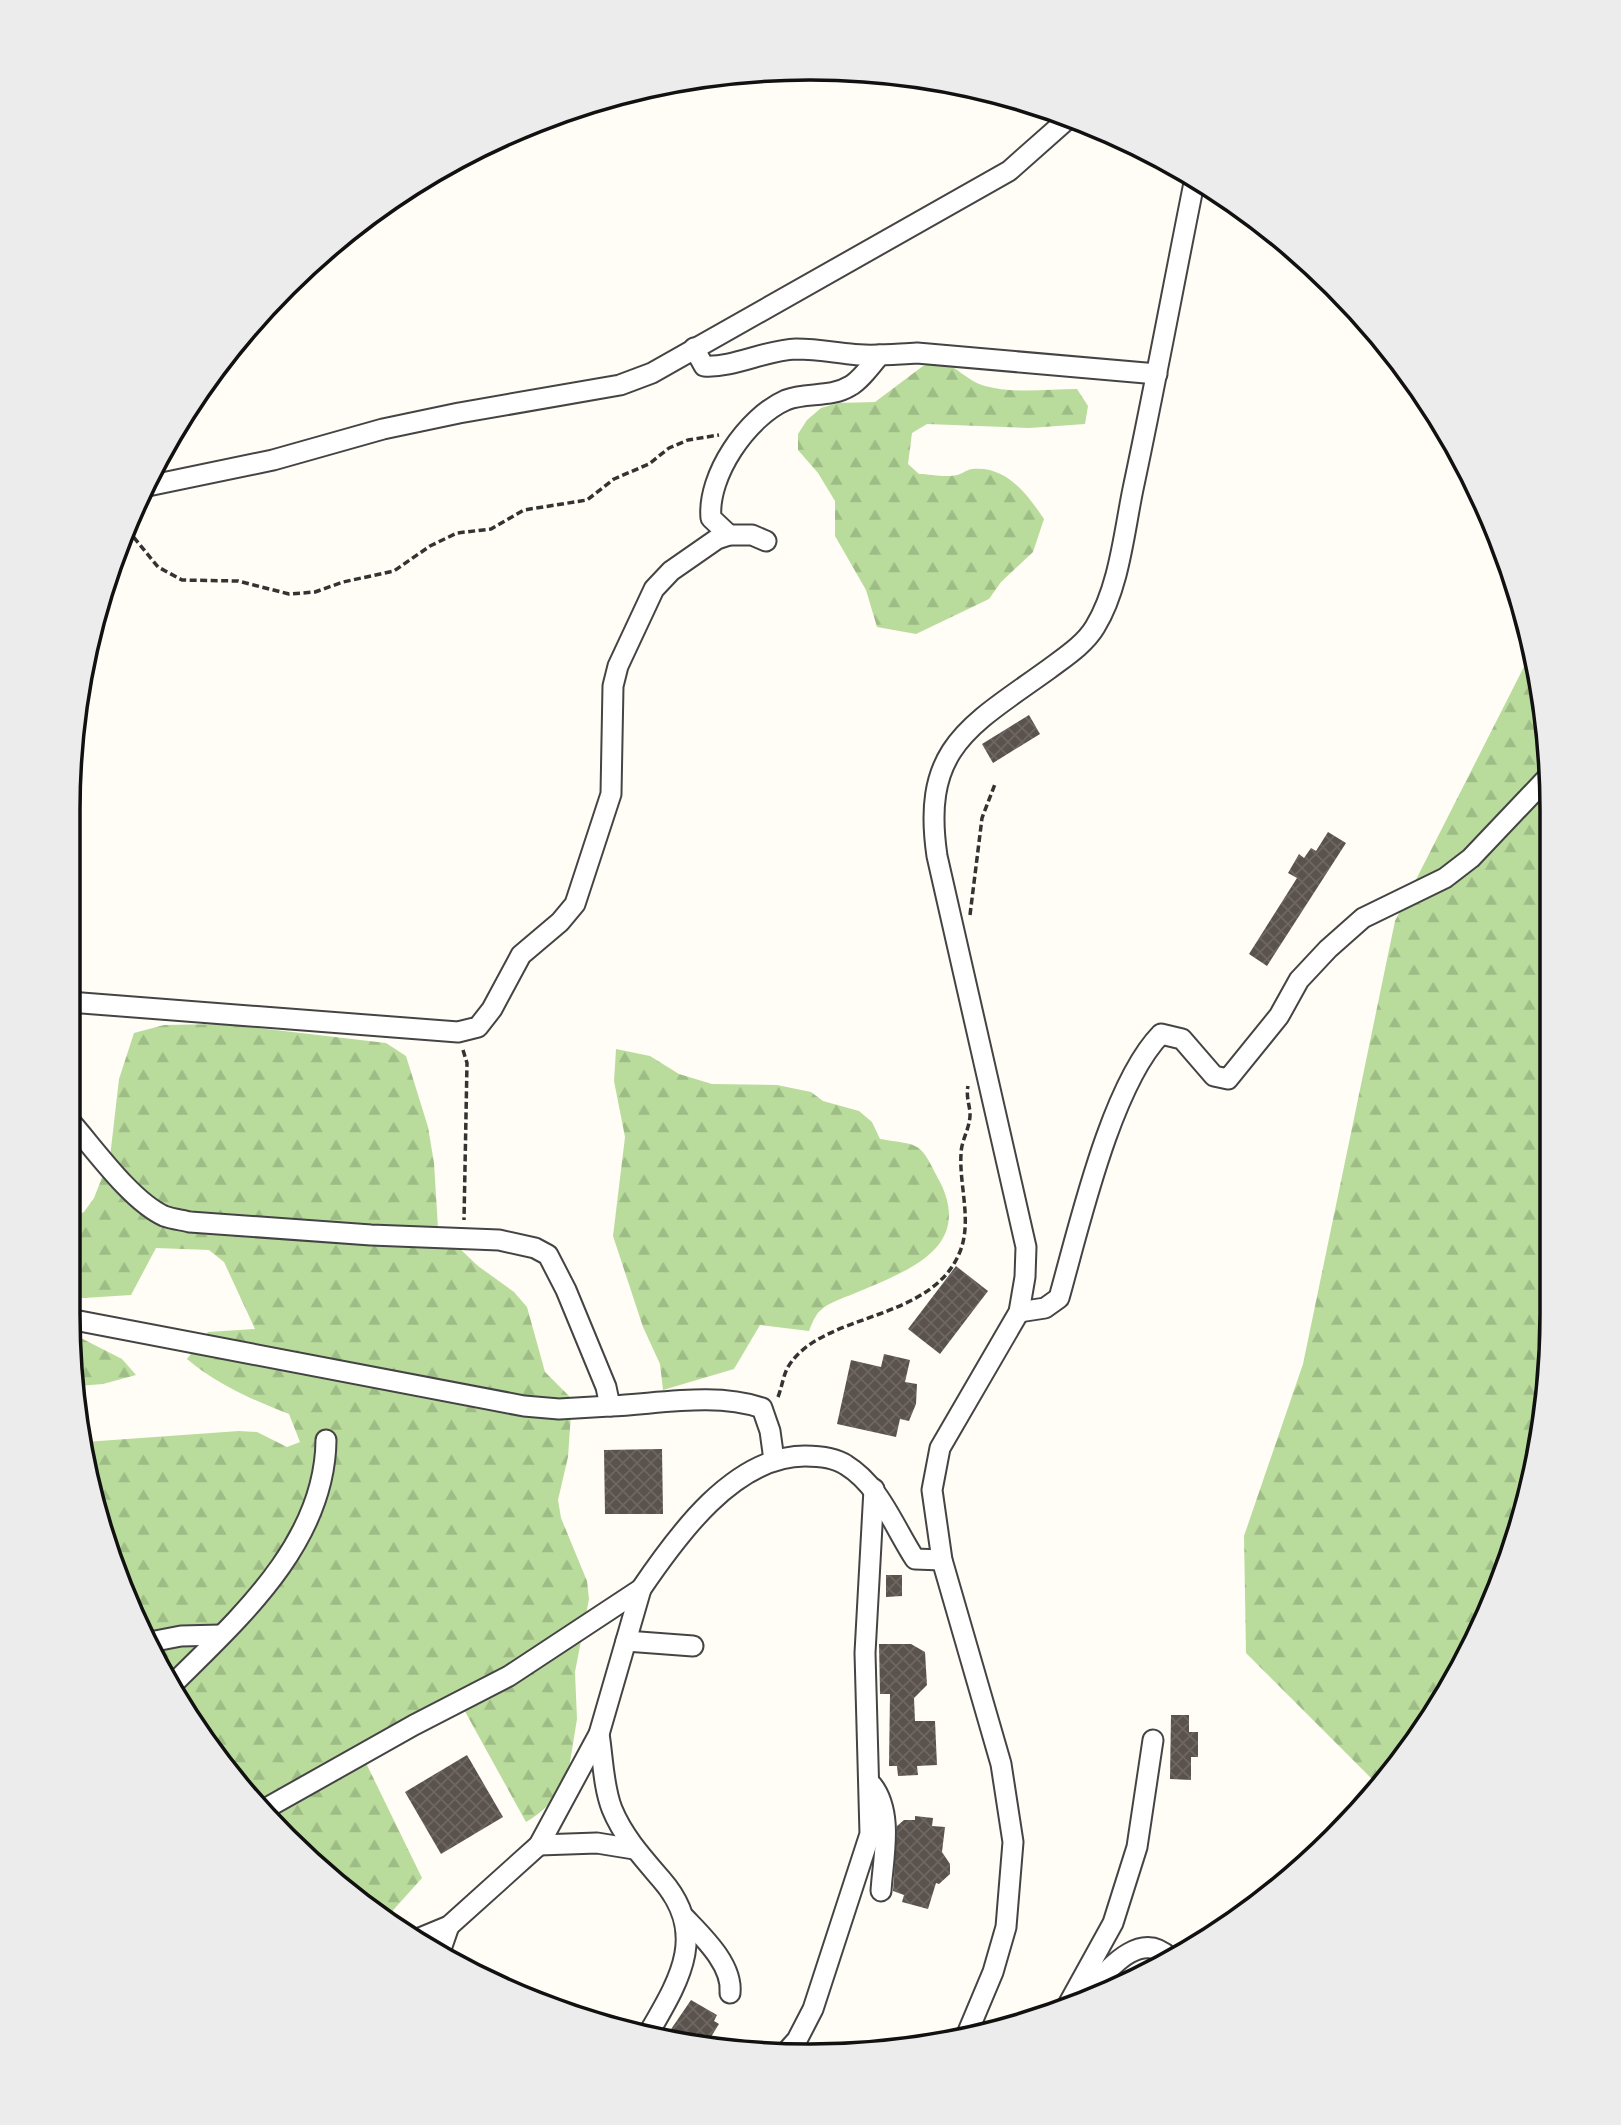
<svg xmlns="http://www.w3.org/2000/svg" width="1621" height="2125" font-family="'Times New Roman',serif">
<defs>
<pattern id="forest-firs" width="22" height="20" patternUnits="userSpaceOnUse" patternTransform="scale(1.75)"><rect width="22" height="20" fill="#b9dc9c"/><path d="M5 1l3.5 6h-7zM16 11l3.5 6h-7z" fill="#9ebc85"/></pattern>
<pattern id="building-cross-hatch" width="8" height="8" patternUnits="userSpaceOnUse" patternTransform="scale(1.75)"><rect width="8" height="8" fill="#5a524d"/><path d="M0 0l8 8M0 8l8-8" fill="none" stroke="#6d6662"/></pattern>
</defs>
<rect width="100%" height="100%" fill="#fffdf5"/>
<!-- forest -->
<g fill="url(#forest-firs)">
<path d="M 938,361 C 958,366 965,380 985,386 C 1014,394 1048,389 1077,389 L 1088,406 L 1085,424 L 1029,428 L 927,424 L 912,433 L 908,464 L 919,474 C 930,474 946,478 957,475 C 962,474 966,470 972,469 C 1006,465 1027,494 1044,519 L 1033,552 L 1001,582 L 989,599 L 916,634 L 877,627 L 866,590 L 835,536 L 835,501 L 818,473 L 798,450 L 798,434 L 807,420 L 821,408 L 838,403 L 875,402 L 923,366 Z"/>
<polygon points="1532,651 1546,714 1546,1412 1513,1553 1428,1727 1379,1786 1246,1653 1244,1536 1303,1364 1395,921"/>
<path d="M 223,1024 L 386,1043 L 406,1056 L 428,1127 L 434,1163 L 438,1228 L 478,1266 L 514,1292 L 527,1307 L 545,1372 L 572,1399 L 568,1457 L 558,1500 L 561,1518 L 587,1581 L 589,1599 L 575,1672 L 577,1719 L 565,1793 C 550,1801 541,1814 526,1822 L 462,1706 L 365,1761 L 422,1878 L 387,1917 L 321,1872 L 222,1767 L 168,1686 L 94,1507 L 85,1442 L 239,1431 L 257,1432 L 287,1447 L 300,1442 L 289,1414 C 253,1400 216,1384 187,1359 L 208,1332 L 255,1329 L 224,1262 L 209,1250 L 156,1248 L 131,1295 L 68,1299 L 69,1219 L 84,1212 L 94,1198 L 110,1157 L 119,1079 L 134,1033 L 164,1025 Z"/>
<path d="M 616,1049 L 650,1056 L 679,1074 L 712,1084 L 777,1085 L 811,1092 L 823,1101 L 859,1111 L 872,1122 L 880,1139 C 923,1146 919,1141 940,1182 C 974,1250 904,1272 853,1294 C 841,1299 823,1304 816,1316 C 813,1320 811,1326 809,1331 L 760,1325 L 734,1369 L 663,1390 L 660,1364 L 643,1327 L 613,1236 L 625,1137 L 614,1081 Z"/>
<polygon points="71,1333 122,1359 136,1375 103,1384 78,1386"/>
</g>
<!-- building -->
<g fill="url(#building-cross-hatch)">
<polygon points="1029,715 1040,734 993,763 982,744"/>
<polygon points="1328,832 1346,843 1267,966 1249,954 1297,878 1288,873 1299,854 1304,858 1311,848 1316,851"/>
<polygon points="956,1266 988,1291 940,1354 908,1329"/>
<polygon points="884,1354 910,1360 905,1382 917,1384 916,1404 909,1421 900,1419 896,1437 837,1424 851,1360 881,1367"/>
<polygon points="662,1449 663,1514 605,1514 604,1450"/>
<polygon points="886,1575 902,1575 902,1596 886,1597"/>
<polygon points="879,1644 911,1644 925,1652 927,1685 914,1698 915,1721 935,1721 937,1765 917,1766 918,1775 898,1776 897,1766 889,1766 890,1694 880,1694"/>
<polygon points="1171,1715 1189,1715 1189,1732 1198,1732 1198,1757 1191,1757 1191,1780 1170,1779"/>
<polygon points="467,1755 503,1817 441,1854 405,1792"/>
<polygon points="915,1816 933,1818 932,1826 945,1827 942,1852 950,1864 950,1874 939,1884 936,1883 928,1909 902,1902 904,1895 893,1891 897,1826 904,1820 915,1820"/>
<polygon points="691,2000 717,2015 714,2021 719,2024 706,2045 663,2041"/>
</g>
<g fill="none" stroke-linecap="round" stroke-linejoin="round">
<!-- minor casing -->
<g stroke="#444" stroke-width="23">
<g id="minor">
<path d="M 694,348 L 704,366 C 734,368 765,350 796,349 C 815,349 832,352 850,354 C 872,357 895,354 917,353 L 1157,374"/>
<polyline points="143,487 273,460 383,429 459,413 620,385 652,373 1009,171 1070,117"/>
<path d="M 729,535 L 711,518 C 707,476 747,417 786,400 C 806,392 831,398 850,386 C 861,380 871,365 880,355"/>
<polyline points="69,1002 458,1032 478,1027 492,1009 521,955 560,922 575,904 611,794 613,686 618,666 654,589 671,571 717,539 729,535 752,535 766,541"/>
<path d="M 69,1120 C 94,1148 130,1200 164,1216 C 172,1219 182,1220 190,1222 L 371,1235 L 499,1240 L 535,1248 L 548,1255 L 566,1290 L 606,1387 L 610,1406 C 658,1404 715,1392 762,1408 L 770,1431 L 774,1460"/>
<path d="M 1019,1312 L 1045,1308 L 1059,1298 C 1079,1227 1111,1085 1161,1034 L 1182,1039 L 1214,1076 L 1228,1079 L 1279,1016 L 1299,980 L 1328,949 L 1363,918 L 1445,878 L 1471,858 L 1546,779"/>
<polyline points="69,1319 524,1406 559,1409 610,1406"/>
<polyline points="626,1641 693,1646"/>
<polyline points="150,1642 181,1636 221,1635"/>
<path d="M 169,1688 C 237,1620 325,1544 326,1440"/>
<path d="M 599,1734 C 603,1758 603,1786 612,1809 C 623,1836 642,1857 661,1879 C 710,1935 678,1982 647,2036"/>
<path d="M 872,1785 C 894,1813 883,1858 881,1891"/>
<polyline points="263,1810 414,1725 509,1676 641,1589"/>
<polyline points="539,1845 597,1843 634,1849"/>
<path d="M 685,1918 C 703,1937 733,1965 730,1993"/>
<path d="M 420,1938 L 449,1926 L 539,1845 L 599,1734 L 641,1589 C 677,1536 734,1456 805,1456 C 818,1456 834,1457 846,1465 C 880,1486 894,1527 915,1559 L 942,1560"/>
<polyline points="440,1952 449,1926"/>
<path d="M 1077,2003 C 1101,1980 1136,1925 1170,1958"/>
<polyline points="1065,2010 1113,1923 1137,1847 1153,1740"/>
<path d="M 967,2034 L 993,1972 L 1006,1927 L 1013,1842 L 1001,1764 L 942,1560 L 932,1490 L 940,1448 L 1019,1312 L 1025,1277 L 1026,1247 L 937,856 C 921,747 970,726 1049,669 C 1065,657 1085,644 1095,627 C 1119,588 1124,533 1133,489 C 1155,386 1174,282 1195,178"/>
<polyline points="788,2050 797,2040 813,2009 870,1834 865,1653 874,1489"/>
</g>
</g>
<!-- path -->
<g stroke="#333" stroke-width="3.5" stroke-dasharray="7 3.5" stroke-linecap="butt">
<polyline points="127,529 158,567 182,580 238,581 289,594 315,592 343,582 394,571 430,546 457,533 491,529 524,510 587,500 614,479 649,464 669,448 688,440 719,435"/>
<polyline points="970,915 982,818 995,784"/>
<polyline points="463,1050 467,1063 464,1220"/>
<path d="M 778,1397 C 782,1387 783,1376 788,1367 C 821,1312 929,1323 959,1254 C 973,1223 959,1186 961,1154 C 961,1140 971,1127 970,1112 C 969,1103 966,1096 968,1086"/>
</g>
<!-- minor -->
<use href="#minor" stroke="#fff" stroke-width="19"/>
</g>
<!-- crop -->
<path d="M0 0H1621V2125H0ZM810 80H810A730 730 0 0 1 1540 810V1314A730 730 0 0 1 810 2044H810A730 730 0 0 1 80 1314V810A730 730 0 0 1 810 80Z" fill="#ececec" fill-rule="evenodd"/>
<path fill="none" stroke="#111" stroke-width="3.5" d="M810 80H810A730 730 0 0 1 1540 810V1314A730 730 0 0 1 810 2044H810A730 730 0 0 1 80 1314V810A730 730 0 0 1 810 80Z"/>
</svg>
